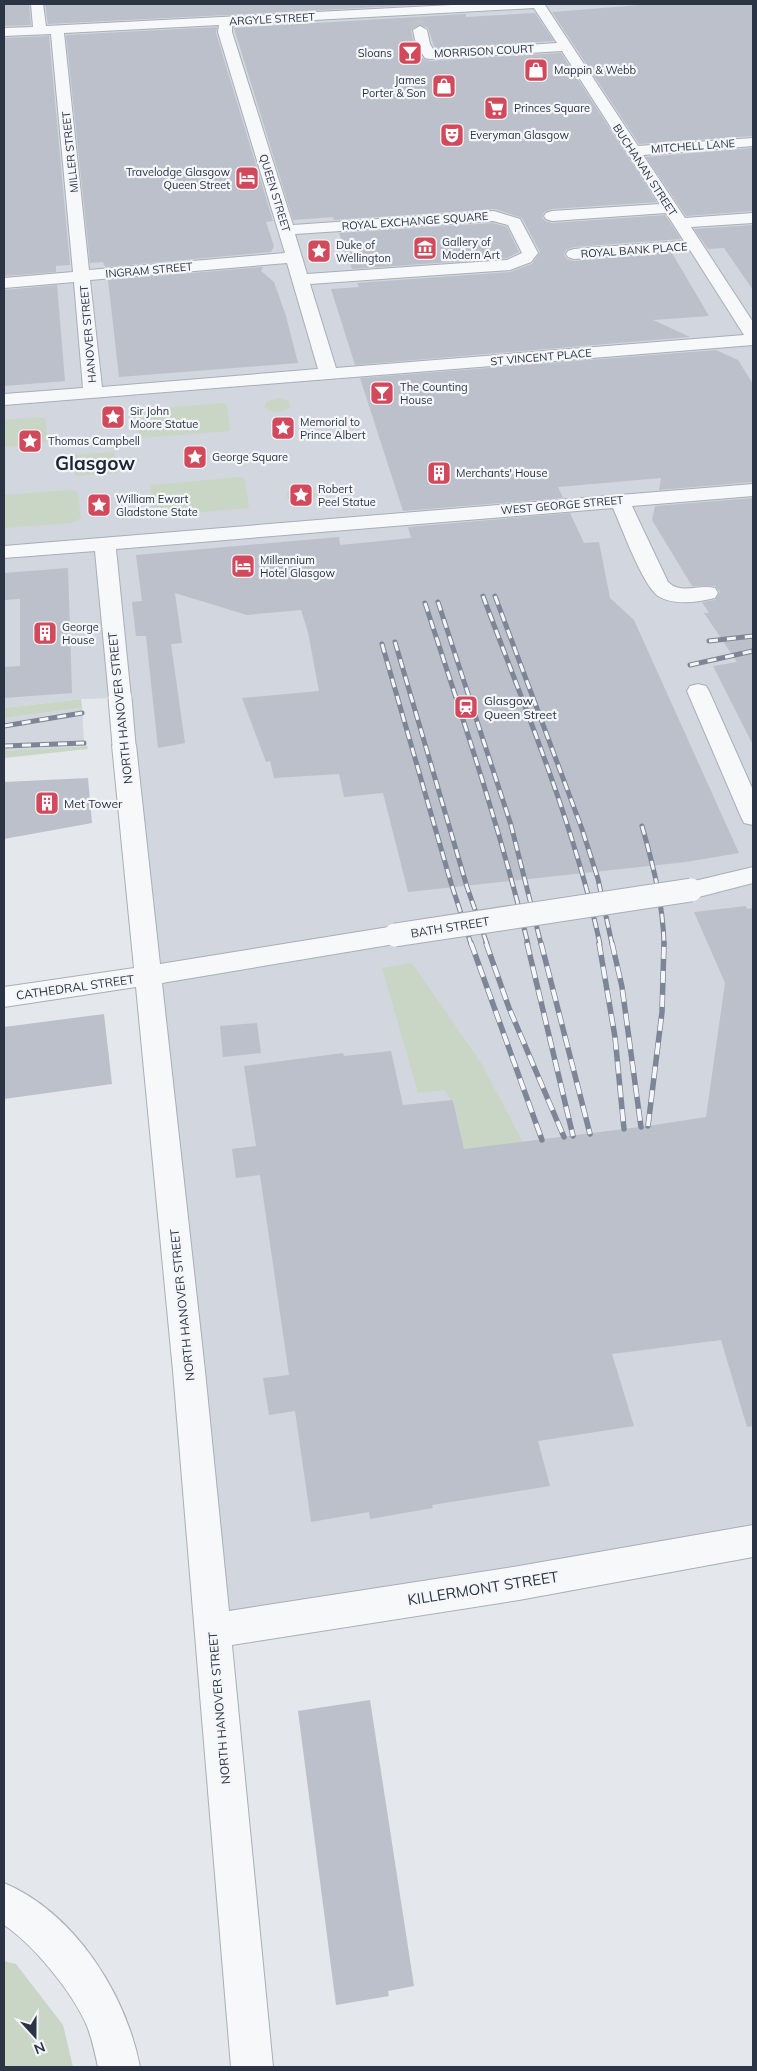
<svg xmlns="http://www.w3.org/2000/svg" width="757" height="2071" font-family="Mulish,sans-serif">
<rect width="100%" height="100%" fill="#e4e7ec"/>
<!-- built -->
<g fill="#d2d6de">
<polygon points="4,4 753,4 753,1537 212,1631 119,698 81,699 4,708"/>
<polygon points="82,708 84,743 87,746 4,751 4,718"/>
</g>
<!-- green -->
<g fill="#c9d6c5">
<path d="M 279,398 L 289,401 L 291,407 C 283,413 272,414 264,407 L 267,401 Z"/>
<polygon points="223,403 227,406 230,431 142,438 139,437 137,410"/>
<polygon points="37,417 44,418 46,421 47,441 38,445 4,447 4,420"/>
<polygon points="114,452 117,473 75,476 73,455"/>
<polygon points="241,477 245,480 249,508 158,516 152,514 150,485"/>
<path d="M 299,487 L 312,490 L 316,494 L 315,497 C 307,504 294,505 286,496 L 288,491 Z"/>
<polygon points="70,490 77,491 78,494 81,518 72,523 4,528 4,495"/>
<polygon points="81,699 82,708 4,718 4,708"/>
<polygon points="87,746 88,749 4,758 4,751"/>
<polygon points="412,963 481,1063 523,1142 464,1149 454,1100 450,1100 445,1090 418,1093 382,968"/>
<polygon points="4,1961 16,1964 63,2025 73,2067 4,2067"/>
</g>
<!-- building -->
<g fill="#bbc0ca">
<polygon points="4,4 29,4 31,25 4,26"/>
<polygon points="45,4 440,4 48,24"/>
<polygon points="654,4 753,4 753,136 639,144 552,12"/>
<polygon points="535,13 554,41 435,49 428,28 419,24 411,30 414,45 423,59 430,61 561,53 657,202 552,209 544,212 542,217 545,221 552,223 665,215 681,239 574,247 566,250 564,255 567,259 574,261 672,253 709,316 653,320 690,337 355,365 331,289 359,287 357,283 510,272 532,264 540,252 522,218 495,209 334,220 333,217 293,220 234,28 466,14 466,17"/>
<polygon points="217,27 216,33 273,221 266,222 274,246 271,252 106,267 104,265 103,262 90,263 66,35"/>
<polygon points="49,36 70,265 56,266 56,272 4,276 4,38"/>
<polygon points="753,148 753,211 686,216 646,157"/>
<polygon points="493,223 507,227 519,252 507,258 352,269 339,233"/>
<polygon points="753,225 753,290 724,248 708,249 694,229"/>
<polygon points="263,267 261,271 274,282 286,316 298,363 119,377 108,280"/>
<polygon points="57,285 65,381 4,386 4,290"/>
<polygon points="716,350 738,360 753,384 753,482 659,490 661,478 558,487 563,498 403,511 360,378"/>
<polygon points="753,498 753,745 713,666 737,662 704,613 709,613 702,602 715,600 720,592 715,586 692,586 652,520 655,506"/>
<polygon points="570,513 584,543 599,542 610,598 634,620 739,853 686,862 408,892 383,793 344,797 339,774 274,778 270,761 266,762 242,698 319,691 308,632 301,610 247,615 175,593 182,643 171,644 185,743 158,748 146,636 136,636 132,602 142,601 136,555 339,537 340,545 381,541 411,538 408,527"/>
<polygon points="68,568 72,693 4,698 4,667 20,666 20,599 4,600 4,573"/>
<polygon points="88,778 92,823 4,839 4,782"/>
<polygon points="746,906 747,909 753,908 753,1426 747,1427 721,1340 612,1354 634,1426 538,1441 550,1486 432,1505 433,1508 370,1519 369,1512 311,1522 295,1411 269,1415 263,1378 289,1375 260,1175 236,1178 232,1149 256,1146 244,1066 343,1053 344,1056 391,1051 403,1105 453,1100 464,1149 648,1126 706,1117 725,983 694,912"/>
<polygon points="104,1014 112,1084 4,1099 4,1027"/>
<polygon points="257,1023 261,1053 223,1057 220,1026"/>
<polygon points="370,1700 414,1986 388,1991 389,1996 336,2005 298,1711"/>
</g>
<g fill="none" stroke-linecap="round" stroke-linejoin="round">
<!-- minor-tunnel -->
<polyline stroke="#bfc3cb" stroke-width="14" stroke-dasharray="14 8" stroke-linecap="butt" points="415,20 420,30"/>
<!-- minor casing -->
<g stroke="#a9aeb7" stroke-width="2">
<g id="minor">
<path d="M 31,4 L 43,4 L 46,26 L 471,4 L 546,4 L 545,5 L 638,146 L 753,138 L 753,146 L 643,155 L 685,218 L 753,213 L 753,223 L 691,227 L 753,322 L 753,345 L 4,405 L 4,394 L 83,388 L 74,282 L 4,288 L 4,278 L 73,272 L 51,34 L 4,36 L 4,28 L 33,27 ZM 534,8 L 557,43 L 434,51 L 430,44 L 427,30 L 420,26 L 413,30 L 416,44 L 425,58 L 430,59 L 562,51 L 660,204 L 552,211 L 546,213 L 544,216 L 546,219 L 552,221 L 666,213 L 684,241 L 574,249 L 568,251 L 566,254 L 568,257 L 574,259 L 690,250 L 744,335 L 336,368 L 310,284 L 510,270 L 531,262 L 538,253 L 520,219 L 494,211 L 293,225 L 232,32 L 232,26 L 242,24 ZM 219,25 L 218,32 L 285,253 L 89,270 L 64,33 ZM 493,221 L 508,225 L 522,253 L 507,260 L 307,274 L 295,234 ZM 287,263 L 318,369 L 102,387 L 90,280 Z"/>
<path d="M 753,484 L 753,496 L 632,506 L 668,582 C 682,595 698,584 715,588 L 718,593 L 715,598 C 698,602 674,606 658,596 C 642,584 622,528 613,508 L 116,549 L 131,698 L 128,703 L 120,705 L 112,703 L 109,698 L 95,551 L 4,558 L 4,546 Z"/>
<polygon points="698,684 706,686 709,691 753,790 753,825 744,823 741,817 687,691 690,686"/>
<polygon points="124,738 132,740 136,745 160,964 395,926 404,929 408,935 404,941 395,944 162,983 205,1371 229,1611 519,1566 753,1525 753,1557 519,1600 232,1645 273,2067 231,2067 173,1371 136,987 4,1007 4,987 134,968 112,745 116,740"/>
<polygon points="753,867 753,883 691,899 682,896 678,890 682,884"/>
<path d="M 4,1883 C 75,1913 126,1994 140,2067 L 98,2067 C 95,2053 92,2039 87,2026 C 73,1993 34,1945 4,1925 Z"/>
</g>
</g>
<!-- minor -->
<use href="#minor" fill="#f7f8fa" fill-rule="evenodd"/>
<!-- rail-far1 casing -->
<g stroke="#7d8696" stroke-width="5">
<g id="rail-far1">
<path d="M 483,596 C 526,711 574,824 600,944"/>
<polyline points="495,596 582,829 598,879 612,944"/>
<polyline points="438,602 511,825 541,944"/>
<path d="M 425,603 C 462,716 500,828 528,944"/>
<polyline points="709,641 753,636"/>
<polyline points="395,642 467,887 487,944"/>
<polyline points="382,644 451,883 471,944"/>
<polyline points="690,665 753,651"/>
<polyline points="4,726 82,713"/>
<polyline points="4,746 84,743"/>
<path d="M 642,826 C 653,865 663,903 664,944"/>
</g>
</g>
<!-- rail casing -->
<g stroke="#7d8696" stroke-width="5.5">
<g id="rail">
<polyline points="471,943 542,1140"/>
<polyline points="486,943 509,1008 564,1137"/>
<polyline points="527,943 573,1136"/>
<polyline points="541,943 590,1134"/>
<polyline points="599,943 615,1037 624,1129"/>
<polyline points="612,943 622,987 641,1127"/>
<polyline points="648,1126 662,1012 664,943"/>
</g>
</g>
<!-- rail-far1 -->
<use href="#rail-far1" stroke="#f4f6f9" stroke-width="3" stroke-dasharray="9" stroke-linecap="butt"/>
<!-- rail -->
<use href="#rail" stroke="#f4f6f9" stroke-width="4" stroke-dasharray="12" stroke-linecap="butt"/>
<!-- minor-bridge casing -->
<g stroke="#a9aeb7" stroke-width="25" stroke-linecap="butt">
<g id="minor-bridge">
<polyline points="120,698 124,745"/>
<polyline points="395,935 691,890"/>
</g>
</g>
<!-- minor-bridge -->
<use href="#minor-bridge" stroke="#f7f8fa" stroke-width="23"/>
</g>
<!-- icons -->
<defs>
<g id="bar-square" transform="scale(1.25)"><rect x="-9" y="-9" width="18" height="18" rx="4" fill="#d1495b" stroke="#f4f6f9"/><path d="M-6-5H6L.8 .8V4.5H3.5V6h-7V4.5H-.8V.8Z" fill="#fff"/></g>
<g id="shop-square" transform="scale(1.25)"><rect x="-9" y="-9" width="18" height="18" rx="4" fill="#d1495b" stroke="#f4f6f9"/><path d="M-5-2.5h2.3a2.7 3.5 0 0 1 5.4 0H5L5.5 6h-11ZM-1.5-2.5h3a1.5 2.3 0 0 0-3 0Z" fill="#fff"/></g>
<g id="supermarket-square" transform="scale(1.25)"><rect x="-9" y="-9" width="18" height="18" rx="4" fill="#d1495b" stroke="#f4f6f9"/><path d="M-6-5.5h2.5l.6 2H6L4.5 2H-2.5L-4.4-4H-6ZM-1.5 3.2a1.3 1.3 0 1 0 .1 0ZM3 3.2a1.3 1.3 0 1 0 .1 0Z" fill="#fff"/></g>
<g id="theatre-square" transform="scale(1.25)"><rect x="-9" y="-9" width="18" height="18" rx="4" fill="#d1495b" stroke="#f4f6f9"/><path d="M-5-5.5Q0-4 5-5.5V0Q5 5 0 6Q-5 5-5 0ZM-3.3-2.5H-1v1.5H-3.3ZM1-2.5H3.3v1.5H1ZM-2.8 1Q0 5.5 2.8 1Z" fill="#fff"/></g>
<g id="hotel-square" transform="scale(1.25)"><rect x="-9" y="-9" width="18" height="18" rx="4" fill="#d1495b" stroke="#f4f6f9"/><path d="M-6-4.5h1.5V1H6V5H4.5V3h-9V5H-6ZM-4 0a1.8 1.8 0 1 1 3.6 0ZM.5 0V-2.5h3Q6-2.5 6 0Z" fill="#fff"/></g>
<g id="museum-square" transform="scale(1.25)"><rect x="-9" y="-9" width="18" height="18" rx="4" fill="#d1495b" stroke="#f4f6f9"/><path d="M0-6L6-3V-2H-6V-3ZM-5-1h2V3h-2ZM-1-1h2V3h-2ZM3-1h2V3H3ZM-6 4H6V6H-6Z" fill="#fff"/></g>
<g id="sight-square" transform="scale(1.25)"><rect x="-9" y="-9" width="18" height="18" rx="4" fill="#d1495b" stroke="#f4f6f9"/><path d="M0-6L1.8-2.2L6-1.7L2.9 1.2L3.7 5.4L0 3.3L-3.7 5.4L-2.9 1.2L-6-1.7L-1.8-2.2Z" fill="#fff"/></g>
<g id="building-square" transform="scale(1.25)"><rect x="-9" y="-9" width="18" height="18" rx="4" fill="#d1495b" stroke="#f4f6f9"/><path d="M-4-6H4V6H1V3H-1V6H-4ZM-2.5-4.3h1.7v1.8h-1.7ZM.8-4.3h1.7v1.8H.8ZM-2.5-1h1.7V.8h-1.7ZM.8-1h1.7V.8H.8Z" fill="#fff"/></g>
<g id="station-square" transform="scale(1.25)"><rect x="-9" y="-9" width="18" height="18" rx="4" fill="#d1495b" stroke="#f4f6f9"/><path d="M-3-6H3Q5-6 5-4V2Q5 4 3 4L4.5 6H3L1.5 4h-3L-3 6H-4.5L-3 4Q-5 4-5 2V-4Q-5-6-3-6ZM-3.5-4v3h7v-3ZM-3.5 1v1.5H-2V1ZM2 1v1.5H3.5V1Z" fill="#fff"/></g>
</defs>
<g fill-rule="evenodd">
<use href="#bar-square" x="410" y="53"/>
<use href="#shop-square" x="536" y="70"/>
<use href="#shop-square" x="444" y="86"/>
<use href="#supermarket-square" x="496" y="108"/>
<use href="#theatre-square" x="452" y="135"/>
<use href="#hotel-square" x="247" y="178"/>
<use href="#museum-square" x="425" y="248"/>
<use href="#sight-square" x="319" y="251"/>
<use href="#bar-square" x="382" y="393"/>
<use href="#sight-square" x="113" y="417"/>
<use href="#sight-square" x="283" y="428"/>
<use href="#sight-square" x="30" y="441"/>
<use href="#sight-square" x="195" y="457"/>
<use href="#building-square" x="439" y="473"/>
<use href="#sight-square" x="301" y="495"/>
<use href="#sight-square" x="99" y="505"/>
<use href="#hotel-square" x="243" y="566"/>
<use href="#building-square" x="45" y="633"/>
<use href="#station-square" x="466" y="707"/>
<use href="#building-square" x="47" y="803"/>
</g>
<g text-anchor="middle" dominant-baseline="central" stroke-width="4.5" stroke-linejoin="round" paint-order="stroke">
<!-- far-street labels -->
<g font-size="11" fill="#2b3445" stroke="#f4f6f9">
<text transform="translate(272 19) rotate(-3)">ARGYLE STREET</text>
<text transform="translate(484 51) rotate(-3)">MORRISON COURT</text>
<text transform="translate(693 146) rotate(-4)">MITCHELL LANE</text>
<text transform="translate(70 152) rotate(-96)">MILLER STREET</text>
<text transform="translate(645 170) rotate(57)">BUCHANAN STREET</text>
<text transform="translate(275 193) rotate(73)">QUEEN STREET</text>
<text transform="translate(415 221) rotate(-4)">ROYAL EXCHANGE SQUARE</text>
<text transform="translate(634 250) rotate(-4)">ROYAL BANK PLACE</text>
<text transform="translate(149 270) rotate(-5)">INGRAM STREET</text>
<text transform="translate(88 334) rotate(-95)">HANOVER STREET</text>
<text transform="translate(541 357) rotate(-5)">ST VINCENT PLACE</text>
<text transform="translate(562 505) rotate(-5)">WEST GEORGE STREET</text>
</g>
<!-- far-poi labels -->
<g font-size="11" fill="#2b3445" stroke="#f4f6f9" text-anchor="start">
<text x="392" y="53" text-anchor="end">Sloans</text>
<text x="554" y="70">Mappin &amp; Webb</text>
<text x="426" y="80" text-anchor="end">James<tspan x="426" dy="13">Porter &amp; Son</tspan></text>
<text x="514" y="108">Princes Square</text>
<text x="470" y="135">Everyman Glasgow</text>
<text x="230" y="172" text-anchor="end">Travelodge Glasgow<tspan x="230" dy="13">Queen Street</tspan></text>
<text x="442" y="242">Gallery of<tspan x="442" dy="13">Modern Art</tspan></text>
<text x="336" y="245">Duke of<tspan x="336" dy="13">Wellington</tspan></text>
<text x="400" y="387">The Counting<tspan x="400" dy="13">House</tspan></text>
<text x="130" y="411">Sir John<tspan x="130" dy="13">Moore Statue</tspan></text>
<text x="300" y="422">Memorial to<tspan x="300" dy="13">Prince Albert</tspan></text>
<text x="48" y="441">Thomas Campbell</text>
<text x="212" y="457">George Square</text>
<text x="456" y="473">Merchants' House</text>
<text x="318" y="489">Robert<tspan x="318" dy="13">Peel Statue</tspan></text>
<text x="116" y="499">William Ewart<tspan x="116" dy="13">Gladstone State</tspan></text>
<text x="260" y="560">Millennium<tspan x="260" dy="13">Hotel Glasgow</tspan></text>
<text x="62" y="627">George<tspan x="62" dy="13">House</tspan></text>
</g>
<!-- poi labels -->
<g font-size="12" fill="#2b3445" stroke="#f4f6f9" text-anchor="start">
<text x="484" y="700">Glasgow<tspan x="484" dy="14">Queen Street</tspan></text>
<text x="64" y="803">Met Tower</text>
</g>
<!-- street labels -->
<g font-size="12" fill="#2b3445" stroke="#f4f6f9">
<text transform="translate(120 708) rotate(-96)">NORTH HANOVER STREET</text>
<text transform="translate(450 927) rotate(-9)">BATH STREET</text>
<text transform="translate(75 987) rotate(-8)">CATHEDRAL STREET</text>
<text transform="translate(182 1305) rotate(-96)">NORTH HANOVER STREET</text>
<text transform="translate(219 1708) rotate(-95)">NORTH HANOVER STREET</text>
</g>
<!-- near-street labels -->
<g font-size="15" fill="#2b3445" stroke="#f4f6f9">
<text transform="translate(483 1588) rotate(-9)">KILLERMONT STREET</text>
</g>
<!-- far-town labels -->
<g font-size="19" font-weight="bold" fill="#1d2536" stroke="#f4f6f9">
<text x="95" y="463">Glasgow</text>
</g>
</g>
<!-- border -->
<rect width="757" height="2071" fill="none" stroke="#2b3445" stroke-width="10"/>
<!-- north arrow -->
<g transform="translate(35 2036) rotate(159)" stroke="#f4f6f9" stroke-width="4" paint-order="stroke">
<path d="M0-4L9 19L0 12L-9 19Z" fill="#2b3445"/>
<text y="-8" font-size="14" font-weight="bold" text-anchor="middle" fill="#2b3445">N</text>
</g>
</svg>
